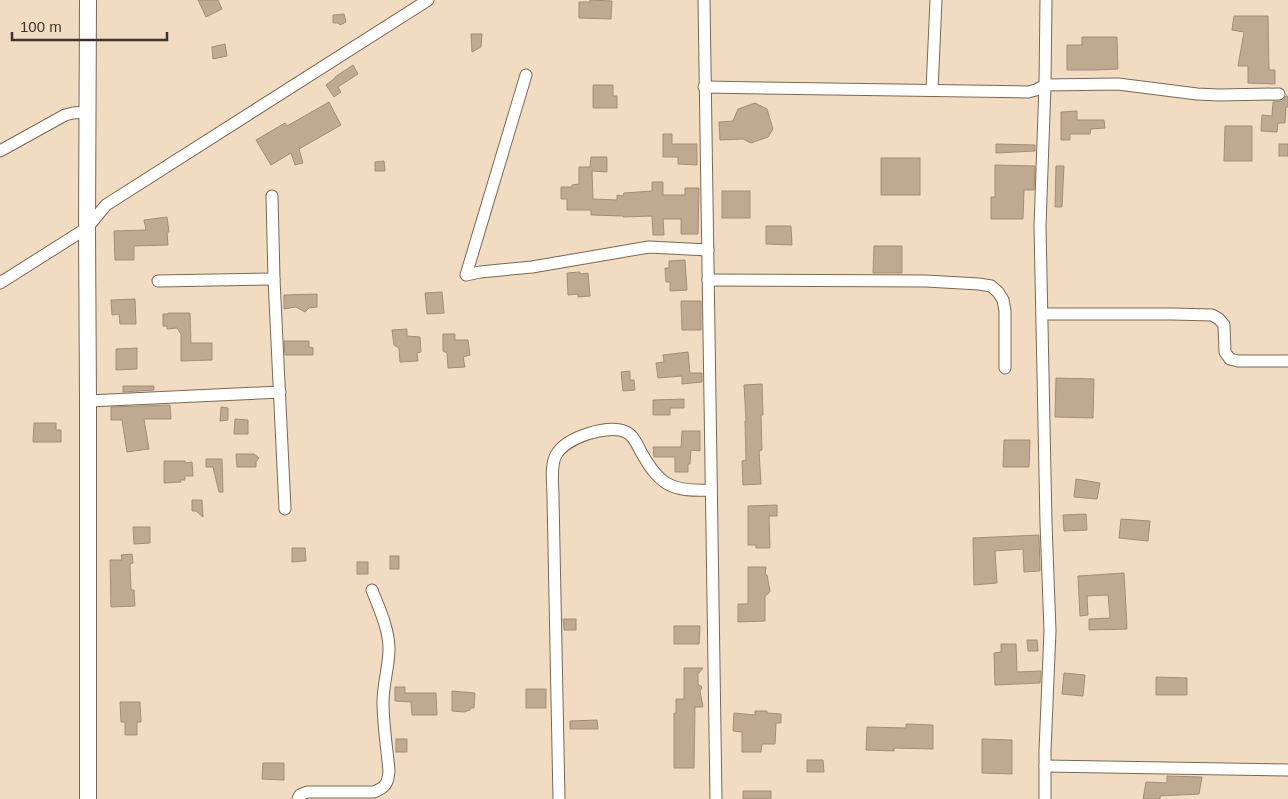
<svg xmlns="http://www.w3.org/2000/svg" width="1288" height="799" font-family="Arial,sans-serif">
<rect width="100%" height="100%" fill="#f2dcc1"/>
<!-- building -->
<g fill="#bfa990" stroke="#a48f76">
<polygon points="198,0 218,0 222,9 206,17"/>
<polygon points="590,0 612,1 611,19 579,18 579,2 590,2"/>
<polygon points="344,14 346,22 340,25 338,23 333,23 333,15"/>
<polygon points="1234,16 1268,16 1269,70 1275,70 1275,84 1248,83 1248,66 1238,66 1244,32 1232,30"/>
<polygon points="471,34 482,34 481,47 472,52"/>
<polygon points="1082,37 1117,37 1118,69 1096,70 1067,70 1067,45 1082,45"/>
<polygon points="225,44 227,56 213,59 212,47"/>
<polygon points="353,65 358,74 338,87 341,92 334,97 326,85 335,78 335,77"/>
<polygon points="593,85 613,85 613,96 617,96 617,108 593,108"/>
<polygon points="1286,96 1288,96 1288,107 1286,107 1285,123 1278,123 1277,132 1261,131 1262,115 1272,116 1273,102 1282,101"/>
<polygon points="329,102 341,125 299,149 303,163 295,165 291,153 271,165 256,140 285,123 287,126"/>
<polygon points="755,103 767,109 773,129 768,137 751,143 743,139 720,140 719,122 733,121 738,109"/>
<polygon points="1077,111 1077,120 1104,120 1105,128 1091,129 1090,134 1070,134 1070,140 1061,140 1061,112"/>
<polygon points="1225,126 1252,126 1252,161 1224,161"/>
<polygon points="663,134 672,134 672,144 697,144 697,165 678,164 678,157 663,157"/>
<polygon points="996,144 1035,145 1035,151 996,153"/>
<rect x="1279" y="144" width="9" height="12"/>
<polygon points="591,157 607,157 607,172 592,171 593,199 617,200 617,195 623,196 624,193 652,191 652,182 663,182 663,195 685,195 685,188 699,188 698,234 681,234 681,219 663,219 664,235 653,235 652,216 623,217 623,216 591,215 591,210 567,210 567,199 561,199 561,187 572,187 572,185 579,184 579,167 590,167"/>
<rect x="881" y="158" width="39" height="37"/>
<polygon points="384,161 385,171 375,171 375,162"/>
<polygon points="995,165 1035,166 1034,190 1024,190 1023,219 991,219 991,197 995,197"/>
<polygon points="1056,166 1064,166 1062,207 1055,207"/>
<rect x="722" y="191" width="28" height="27"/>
<polygon points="167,217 169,232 167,232 168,245 134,246 134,260 115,260 114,231 146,230 144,220"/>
<polygon points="766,226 791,226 792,245 766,244"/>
<polygon points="874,246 902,246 902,273 873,273"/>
<polygon points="685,260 687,290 670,291 670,282 666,282 665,268 669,268 669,261"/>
<polygon points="580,272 580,274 588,273 590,296 578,297 578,294 568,295 567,273"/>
<polygon points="442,292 444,313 427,314 425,293"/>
<polygon points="317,294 317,307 309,308 305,312 296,307 284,309 284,295"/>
<polygon points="135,299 136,324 120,324 119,314 112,315 111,300"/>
<polygon points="681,301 701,301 701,330 682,330"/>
<polygon points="168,313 190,313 191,343 212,343 212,360 181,361 181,334 177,328 167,329 167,326 163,326 163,314 168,314"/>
<polygon points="407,329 407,336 420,337 421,352 417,353 418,361 400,362 399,348 394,345 392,330"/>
<polygon points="443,334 455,334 455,340 468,340 470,355 463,357 465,367 448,368 447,353 443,351"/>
<polygon points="284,341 309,341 309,347 313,348 313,355 285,355"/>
<polygon points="137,348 137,369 116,370 116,349"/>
<polygon points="688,352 690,373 702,373 702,382 682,384 682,376 658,378 656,363 664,362 663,355"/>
<polygon points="630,371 630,380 634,380 635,390 623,391 621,372"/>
<polygon points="1056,378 1094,379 1093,418 1055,417"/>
<polygon points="762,384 763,415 761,415 762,450 759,451 761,484 743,485 742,461 746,460 745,421 746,421 744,385"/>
<polygon points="123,386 154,386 154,390 123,392"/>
<polygon points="684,399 684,408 670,408 670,415 653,415 653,400"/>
<polygon points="170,405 171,419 144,419 149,449 127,452 122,420 111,420 111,407"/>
<polygon points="221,407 228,408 228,420 220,421"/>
<polygon points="235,419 248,420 248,434 234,434"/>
<polygon points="34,423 56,423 56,430 61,430 61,442 33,442"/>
<polygon points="682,431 700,431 700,451 691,450 690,464 688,464 688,472 675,472 675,457 654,457 653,447 681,447"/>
<polygon points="1004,440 1030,440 1029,467 1003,467"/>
<polygon points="236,454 254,454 259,458 256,462 256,467 237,467"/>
<polygon points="206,459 222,459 223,492 219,492 213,467 206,467"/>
<polygon points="164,461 185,461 186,463 192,462 193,476 185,476 185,480 180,480 181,482 164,483"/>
<polygon points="1076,479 1100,483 1097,499 1074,497"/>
<polygon points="192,500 202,500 203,517 196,511 192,511"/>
<polygon points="777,505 777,516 769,516 770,548 756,548 756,545 748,545 748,506"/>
<polygon points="1086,514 1087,530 1064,531 1063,515"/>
<polygon points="1121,519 1150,521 1148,541 1119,538"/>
<polygon points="133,527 150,527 150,543 134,544"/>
<polygon points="1039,535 1040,571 1024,572 1023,549 995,551 997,583 974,585 973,538"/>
<polygon points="292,548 305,548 306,561 292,562"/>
<polygon points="132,554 133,563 130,564 131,590 134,590 135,606 111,607 110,560 122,560 121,555"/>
<rect x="390" y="556" width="9" height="13"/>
<rect x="357" y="562" width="11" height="12"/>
<polygon points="748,567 766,567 765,575 767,575 770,591 768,594 765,596 765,621 738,622 738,604 748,604"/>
<polygon points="1124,573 1126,608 1127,629 1089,630 1089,619 1110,618 1108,595 1087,596 1088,615 1080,616 1078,576"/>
<polygon points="563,619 576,619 576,630 564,630"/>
<polygon points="674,626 700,626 699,644 674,644"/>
<polygon points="1027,640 1037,640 1038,651 1028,651"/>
<polygon points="1001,644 1016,644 1017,672 1041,671 1040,683 995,685 994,653 1001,652"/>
<polygon points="684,668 703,668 698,674 698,684 702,687 700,691 703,707 695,707 694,768 674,768 674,713 676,713 676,699 684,699"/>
<polygon points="1064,673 1085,675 1083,696 1062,694"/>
<polygon points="1156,677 1187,678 1187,695 1156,695"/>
<polygon points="395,687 405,687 405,693 436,693 437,715 412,715 411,702 395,701"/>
<rect x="526" y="689" width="20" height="19"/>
<polygon points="452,691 475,693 474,708 471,708 470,710 464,712 452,711"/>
<polygon points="120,702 140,702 141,722 137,722 137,735 125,735 125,722 121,722"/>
<polygon points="755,711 767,711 767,713 781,714 781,723 776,723 775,744 762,744 761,752 742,752 742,732 733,731 734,713 755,715"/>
<polygon points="597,720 598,729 570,729 570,721"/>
<polygon points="906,724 933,725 933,749 894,748 894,751 866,750 867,727 906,728"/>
<rect x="396" y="739" width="11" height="13"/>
<polygon points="982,739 1012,740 1012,774 982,773"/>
<polygon points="807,760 823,760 824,772 807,772"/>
<polygon points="263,763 284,763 284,780 262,779"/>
<polygon points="1167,776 1202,777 1199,794 1160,796 1160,799 1143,799 1146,782 1167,783"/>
<rect x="743" y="791" width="28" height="8"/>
</g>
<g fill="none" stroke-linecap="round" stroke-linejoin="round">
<!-- street casing -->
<g stroke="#7c6850" stroke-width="13">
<g id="street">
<polyline points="704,0 716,799"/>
<polyline points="526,75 466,275 480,272 532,267 649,247 708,250"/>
<polyline points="704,87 1028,92 1036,90 1045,85 1046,0"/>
<polyline points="932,90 936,0"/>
<polyline points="0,151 65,115 73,113 88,112"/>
<polyline points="272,196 274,279 285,509"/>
<polyline points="708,280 926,281 979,284 991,286 998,292 1003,300 1005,311 1005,368"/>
<polyline points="158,281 274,279"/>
<polyline points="0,283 87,228 106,205 428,0"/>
<polyline points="1042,314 1172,314 1212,315 1219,319 1224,325 1225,352 1227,355 1230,359 1238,361 1288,361"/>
<polyline points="88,401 280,392"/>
<polyline points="1045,766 1288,770"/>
<path d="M 298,799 L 300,795 L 307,792 L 374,792 C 386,787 388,783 389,771 C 387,748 383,725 383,702 C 383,684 389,666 389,649 C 389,629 379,608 372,590"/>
<path d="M 559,799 L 553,497 C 553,484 550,466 556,455 C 566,437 608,424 626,432 C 633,435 637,444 640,450 C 659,485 671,492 711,490"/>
<polyline points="1045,799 1045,751 1050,631 1046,523 1040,226 1045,85 1118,84 1197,94 1219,95 1279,94"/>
</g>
</g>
<!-- secondary casing -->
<g stroke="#7c6850" stroke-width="18">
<polyline id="secondary" points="88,0 87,228 88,401 88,799"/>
</g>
<!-- street -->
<use href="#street" stroke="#fff" stroke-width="11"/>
<!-- secondary -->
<use href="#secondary" stroke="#fff" stroke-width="16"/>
</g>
<!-- scale -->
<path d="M12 32v8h155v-8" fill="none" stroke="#3c3329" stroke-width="2.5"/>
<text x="20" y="32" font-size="15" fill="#3c3329" stroke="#f2dcc1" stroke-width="4" paint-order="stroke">100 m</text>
</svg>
